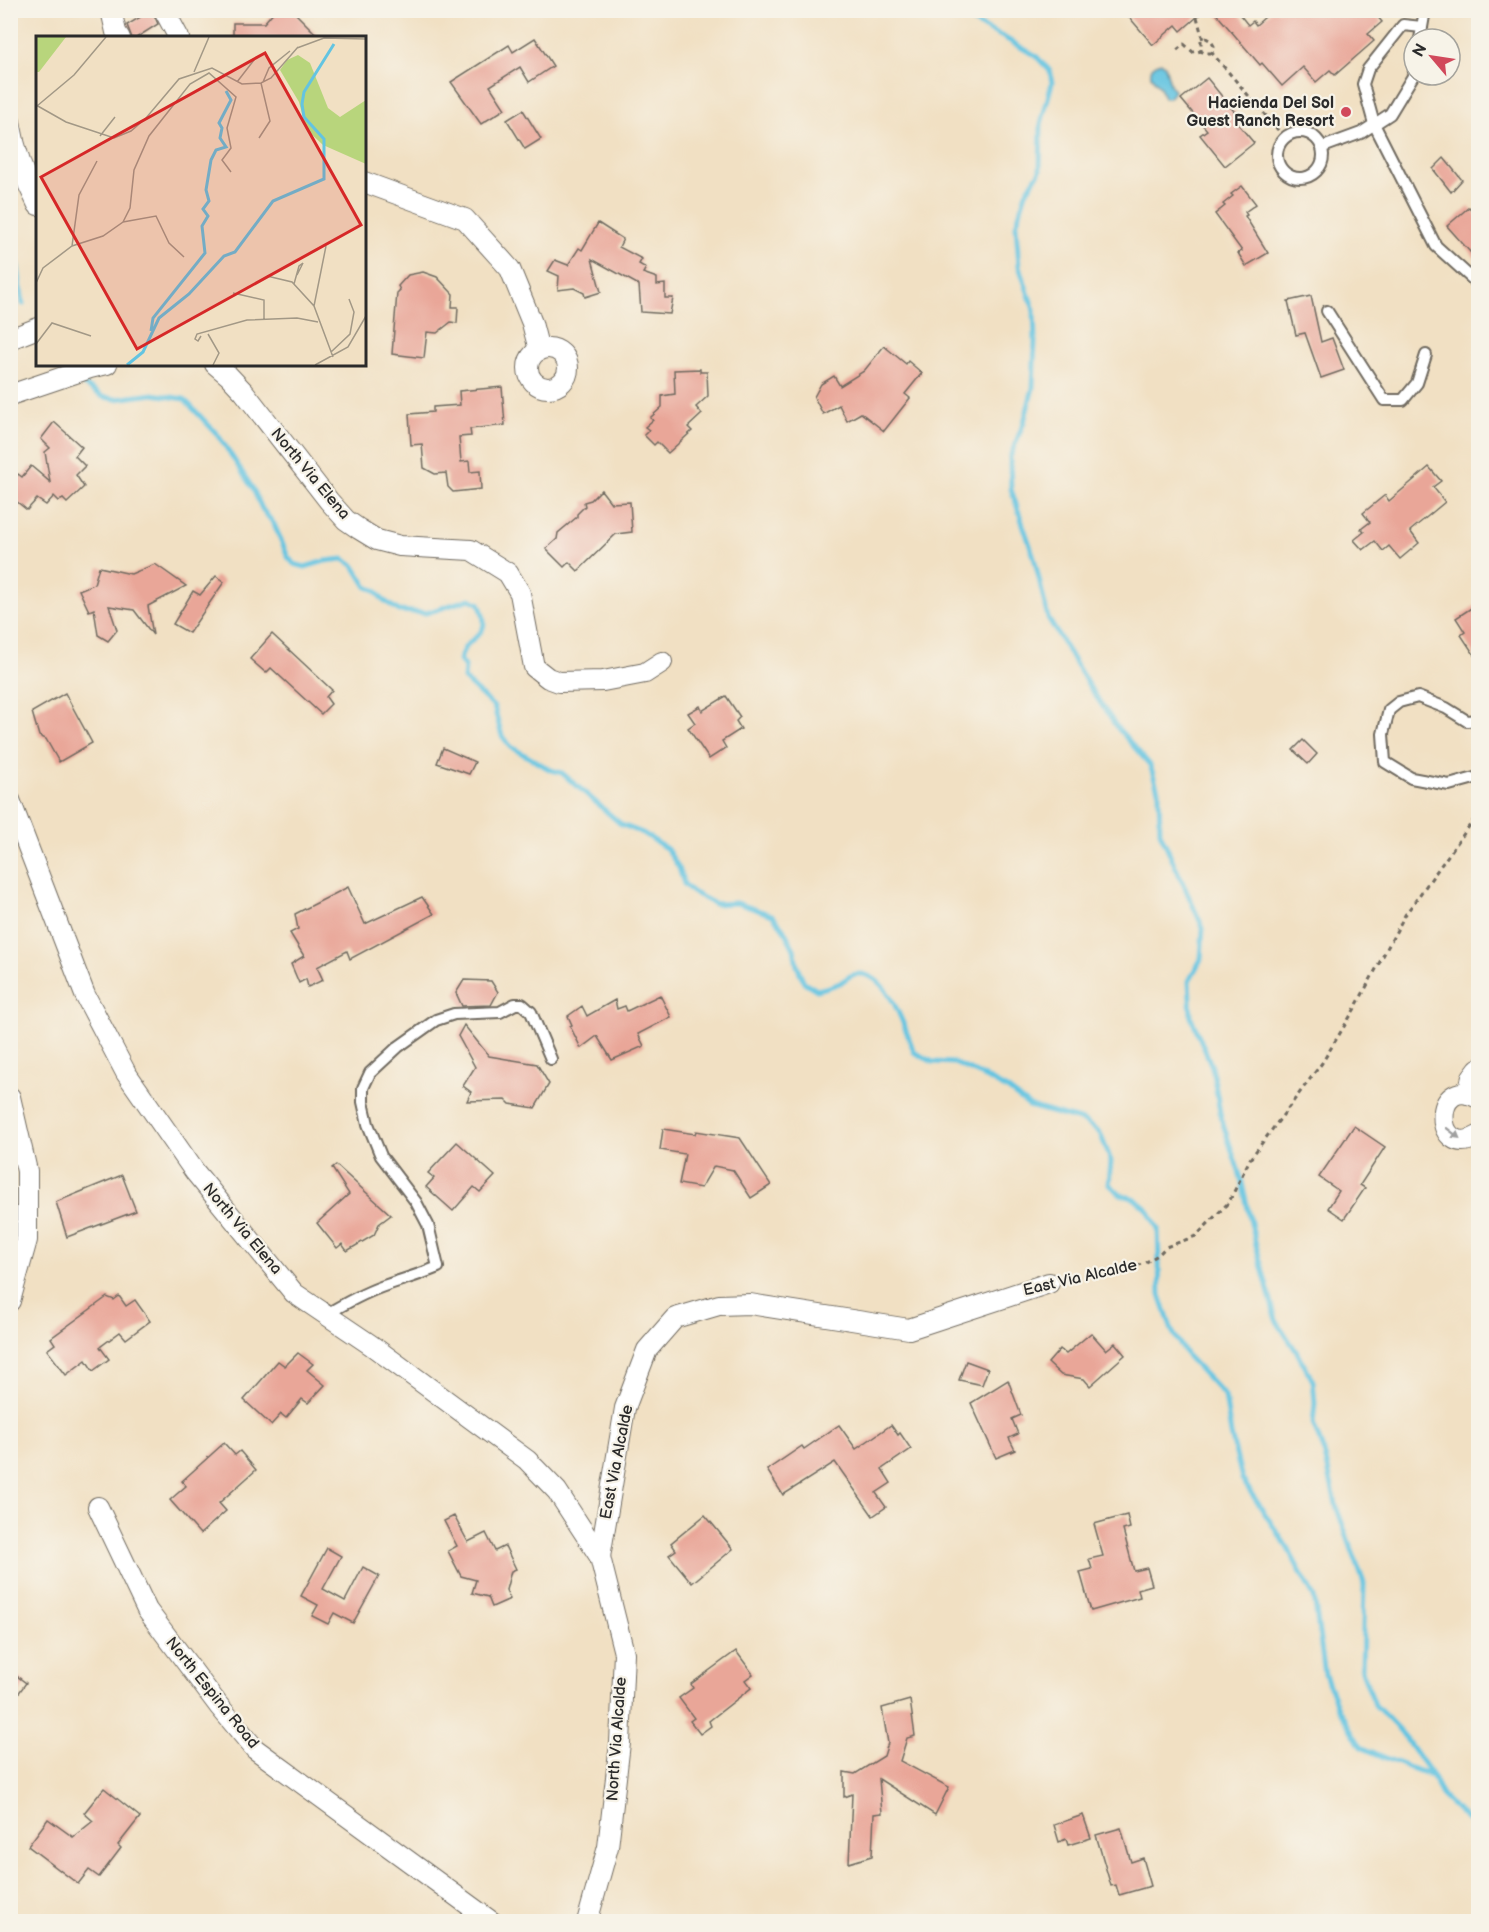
<svg xmlns="http://www.w3.org/2000/svg" width="1489" height="1932" font-family="'Balsamiq Sans',sans-serif">
<rect width="100%" height="100%" fill="#f7f3e8"/>
<filter id="ink" filterUnits="userSpaceOnUse"><feTurbulence type="fractalNoise" baseFrequency=".0167" numOctaves="2"/><feDisplacementMap in="SourceGraphic" scale="12" xChannelSelector="R" yChannelSelector="G"/><feConvolveMatrix kernelMatrix="1 2 1 2 8 2 1 2 1" color-interpolation-filters="sRGB"/></filter>
<filter id="wash" filterUnits="userSpaceOnUse"><feTurbulence type="fractalNoise" baseFrequency=".008" numOctaves="4" result="noise"/><feDisplacementMap in="SourceGraphic" scale="24" xChannelSelector="R" yChannelSelector="G"/><feGaussianBlur stdDeviation="1.35" result="paint"/><feColorMatrix in="noise" values="0 0 0 0 0 0 0 0 0 0 0 0 0 0 0 0 0 1.4 0 .05"/><feComposite in="paint" operator="in"/></filter>
<g filter="url(#wash)">
<rect width="100%" height="100%" fill="#f1e0c3"/>
<!-- water -->
<path fill="#63c4e1" stroke="#477886" stroke-width="1.5" d="M 1161,62 L 1165,66 L 1170,84 L 1174,91 L 1169,98 L 1164,98 L 1160,87 L 1151,76 C 1150,67 1153,65 1161,62 Z"/>
<g fill="none" stroke-linecap="round" stroke-linejoin="round">
<!-- stream -->
<g stroke="#63c4e1" stroke-width="5">
<polyline points="948,10 1003,37 1036,56 1050,71 1052,83 1041,124 1040,171 1026,193 1016,225 1019,266 1034,310 1035,341 1033,388 1024,422 1010,457 1011,489 1034,557 1048,618 1089,686 1116,726 1150,765 1159,793 1160,832 1203,928 1201,959 1189,981 1191,1017 1212,1067 1221,1118 1241,1178 1256,1245 1276,1320 1298,1354 1313,1381 1315,1403 1313,1423 1325,1456 1337,1509 1364,1583 1362,1671 1375,1705 1401,1732 1432,1776 1443,1797 1478,1830"/>
<polyline points="10,211 16,227 16,236"/>
<polyline points="16,255 23,304"/>
<path d="M 83,384 L 103,397 L 116,399 L 153,394 L 184,399 L 218,435 L 253,489 L 262,509 L 274,524 L 288,557 L 294,564 L 305,567 L 325,561 L 343,559 L 354,566 L 367,587 L 375,590 L 382,599 L 399,611 L 426,613 L 470,599 L 479,603 C 496,643 464,631 460,661 L 465,667 L 464,679 L 494,707 L 502,736 L 511,747 L 551,770 L 562,773 L 622,825 L 643,833 L 667,849 L 679,868 L 684,884 L 692,892 L 715,904 L 737,903 L 772,915 L 783,928 L 794,949 L 797,966 L 804,982 L 817,990 C 825,988 833,986 840,983 C 843,981 848,977 852,975 C 887,965 905,1029 914,1052 L 933,1062 L 954,1063 L 981,1075 L 1007,1089 L 1029,1106 L 1083,1121 L 1100,1133 L 1111,1161 L 1109,1184 L 1120,1194 L 1135,1199 L 1148,1210 L 1158,1229 L 1160,1295 L 1172,1331 L 1188,1357 L 1225,1396 L 1231,1434 L 1242,1479 L 1287,1547 L 1314,1597 L 1325,1675 L 1339,1710 L 1361,1747 L 1395,1762 L 1432,1776"/>
</g>
</g>
<g id="blocks">
<!-- building -->
<g fill="#e9a698">
<polygon points="152,10 158,24 136,38 132,38 127,25"/>
<polygon points="275,10 292,10 320,38 233,38 233,23 264,23"/>
<polygon points="1123,10 1205,10 1181,31 1176,25 1153,45"/>
<polygon points="1213,10 1236,10 1248,25 1253,21 1256,25 1273,10 1372,10 1382,22 1368,34 1374,41 1335,75 1330,70 1316,82 1303,67 1282,86 1262,63 1260,65"/>
<polygon points="535,38 553,66 529,82 520,67 490,86 505,109 481,124 451,82 509,45 513,52"/>
<polygon points="1207,78 1242,121 1238,124 1254,143 1225,166 1200,135 1207,130 1181,99"/>
<polygon points="523,110 541,139 525,149 507,120"/>
<polygon points="1444,158 1462,180 1451,192 1433,169"/>
<polygon points="1242,186 1256,204 1245,212 1247,215 1245,216 1268,253 1246,266 1238,253 1242,251 1215,214 1225,206 1223,204 1233,196 1231,194"/>
<polygon points="1469,207 1479,218 1479,262 1447,226"/>
<polygon points="598,223 623,239 619,247 642,259 639,264 646,268 643,273 657,278 657,285 665,284 665,298 673,298 670,314 641,312 639,285 592,259 601,292 585,297 584,293 574,288 558,290 559,276 548,271 555,260 568,265 579,248 582,250"/>
<polygon points="423,272 437,277 453,294 452,307 458,307 457,323 451,322 437,333 427,332 424,358 392,354 397,293 400,290 398,286 408,275"/>
<polygon points="1311,296 1321,342 1332,338 1344,370 1321,378 1305,333 1296,335 1288,301"/>
<polygon points="884,346 906,364 908,361 922,373 905,394 910,398 884,431 861,413 847,421 839,405 823,414 814,397 821,384 834,376 840,386 864,371"/>
<polygon points="700,369 700,372 707,372 708,396 696,407 702,414 688,427 692,431 668,453 657,442 654,445 644,435 649,430 645,427 653,420 650,418 662,407 662,396 675,394 674,370"/>
<polygon points="502,387 505,425 470,429 471,436 459,437 461,462 469,461 470,472 480,471 481,489 453,492 448,487 446,473 435,474 424,468 422,444 411,445 409,414 433,412 433,407 460,405 459,391"/>
<polygon points="54,422 82,447 75,456 85,466 76,475 84,487 67,503 63,499 59,501 54,496 46,505 37,499 27,510 10,496 10,485 18,474 22,477 31,466 50,482 45,452 50,448 41,439"/>
<polygon points="1429,467 1441,481 1433,487 1445,502 1410,531 1419,543 1400,559 1389,546 1383,551 1375,541 1363,550 1354,540 1364,532 1361,529 1370,522 1363,513 1385,495 1389,501"/>
<polygon points="601,490 611,503 630,502 632,532 616,534 578,571 569,562 564,567 546,549 557,539 558,533 577,517 577,514 585,506 584,502 591,500"/>
<polygon points="155,564 186,586 148,606 153,635 134,610 109,606 117,630 108,641 98,635 94,609 89,611 79,590 94,584 99,567 131,574"/>
<polygon points="216,576 224,582 189,633 173,624 193,591 200,595"/>
<polygon points="1479,603 1479,662 1461,635 1465,632 1456,618"/>
<polygon points="272,634 332,690 326,697 331,704 321,714 271,668 266,673 250,659"/>
<polygon points="65,693 92,743 59,762 46,739 39,736 32,712"/>
<polygon points="726,696 740,717 736,721 741,729 722,741 726,748 709,759 688,728 695,723 688,713 700,706 702,711"/>
<polygon points="1303,740 1317,754 1308,764 1293,750"/>
<polygon points="443,748 475,762 469,774 437,763"/>
<polygon points="348,887 365,924 422,897 434,914 350,959 347,951 317,967 323,980 308,987 306,979 299,983 291,964 304,956 290,933 298,929 295,914"/>
<polygon points="464,980 491,981 498,992 491,1005 462,1006 456,993"/>
<polygon points="660,995 671,1017 638,1034 644,1046 612,1060 597,1036 581,1048 570,1026 572,1025 568,1016 582,1006 587,1016 615,1000 617,1009 625,1006 627,1011"/>
<polygon points="464,1025 489,1056 537,1064 549,1084 535,1108 510,1104 506,1100 467,1101 471,1092 463,1086 475,1067 458,1036"/>
<polygon points="1354,1126 1385,1147 1360,1185 1365,1188 1344,1219 1328,1208 1339,1191 1319,1177"/>
<polygon points="663,1129 695,1134 696,1131 740,1138 771,1185 751,1198 733,1170 714,1166 701,1188 679,1184 685,1154 660,1150"/>
<polygon points="457,1142 495,1176 480,1192 474,1187 453,1211 426,1187 434,1178 428,1173"/>
<polygon points="336,1165 391,1215 379,1224 374,1235 347,1251 342,1244 337,1248 317,1223 349,1194 332,1168"/>
<polygon points="122,1175 136,1211 67,1237 56,1202"/>
<polygon points="119,1296 126,1306 135,1300 150,1321 126,1339 120,1332 100,1347 109,1359 93,1371 86,1360 66,1375 47,1350 55,1344 51,1338 107,1297 114,1300"/>
<polygon points="1091,1333 1106,1350 1115,1343 1125,1355 1090,1386 1084,1379 1061,1375 1048,1363 1060,1349 1066,1354"/>
<polygon points="298,1353 313,1364 307,1370 325,1385 308,1403 302,1399 286,1418 281,1414 271,1425 244,1400 278,1361 285,1366"/>
<polygon points="966,1361 988,1369 982,1385 959,1380"/>
<polygon points="1008,1380 1021,1415 1012,1419 1018,1434 1009,1438 1015,1450 996,1458 971,1403"/>
<polygon points="839,1425 856,1449 891,1425 898,1435 900,1433 911,1449 882,1469 891,1483 876,1493 886,1507 873,1516 835,1462 783,1495 767,1470 802,1446 804,1449"/>
<polygon points="224,1443 235,1455 240,1451 256,1470 219,1503 226,1511 200,1534 170,1500 186,1486 182,1481"/>
<polygon points="705,1515 733,1549 692,1583 669,1555 676,1550 671,1543"/>
<polygon points="1127,1515 1130,1528 1123,1530 1134,1571 1147,1568 1152,1585 1138,1589 1140,1597 1091,1611 1080,1572 1092,1569 1089,1559 1103,1556 1094,1524"/>
<polygon points="454,1516 468,1542 486,1533 495,1551 505,1546 516,1569 511,1571 506,1590 510,1599 492,1607 488,1597 472,1593 476,1580 461,1576 448,1551 457,1546 444,1521"/>
<polygon points="327,1548 341,1556 323,1589 345,1601 363,1567 379,1576 353,1623 334,1613 328,1624 312,1616 318,1605 301,1596"/>
<polygon points="736,1651 753,1674 745,1680 751,1688 709,1721 711,1726 700,1734 690,1721 694,1718 679,1698 693,1688 691,1684"/>
<polygon points="10,1671 26,1683 10,1705"/>
<polygon points="910,1700 915,1736 907,1738 900,1761 949,1787 935,1815 879,1779 882,1813 874,1814 872,1856 849,1863 852,1794 844,1797 844,1772 855,1774 884,1756 888,1743 882,1708"/>
<polygon points="104,1788 140,1817 118,1845 121,1848 99,1877 89,1870 78,1884 28,1846 48,1819 73,1837 93,1821 84,1813"/>
<polygon points="1083,1815 1091,1838 1068,1845 1066,1839 1059,1842 1054,1825"/>
<polygon points="1121,1828 1131,1862 1143,1858 1151,1886 1119,1895 1116,1885 1111,1886 1096,1835"/>
</g>
</g>
</g>
<g filter="url(#ink)">
<use href="#blocks" fill-opacity="0" stroke="#706a60" stroke-width="1.5"/>
<g fill="none" stroke-linecap="round" stroke-linejoin="round">
<!-- lane casing -->
<g stroke="#706a60" stroke-width="14">
<g id="lane">
<polyline points="1422,27 1403,25 1368,69 1363,84 1374,124 1436,246 1478,284"/>
<polyline points="1420,39 1425,10"/>
<circle cx="1300" cy="155" r="23"/>
<polyline points="1323,147 1361,133 1390,114 1413,76 1414,71"/>
<polyline points="1327,311 1384,400 1403,400 1417,383 1426,355"/>
<polyline points="1478,720 1467,721 1446,708 1418,697 1399,702 1389,710 1383,734 1385,762 1411,778 1449,785 1478,777"/>
<path d="M 327,1314 C 344,1304 362,1294 381,1287 C 400,1280 420,1275 438,1267 L 428,1225 L 416,1202 L 381,1156 L 368,1124 L 363,1102 L 363,1088 L 370,1073 L 398,1047 L 436,1020 L 454,1014 L 500,1012 L 515,1004 L 522,1004 L 531,1012 L 551,1059"/>
</g>
</g>
<!-- street casing -->
<g stroke="#706a60" stroke-width="22">
<g id="street">
<polyline points="111,10 116,32 120,38"/>
<polyline points="164,10 179,38"/>
<path d="M 10,122 C 15,151 24,178 38,205"/>
<polyline points="364,182 465,219 510,269 532,323 539,350"/>
<polyline points="10,339 38,328"/>
<circle cx="548" cy="368" r="20"/>
<polyline points="215,364 228,375 244,392 329,501 346,520 359,529 377,540 400,546 471,550 508,573 520,593 534,667 548,678 559,682 603,681 645,673 662,662"/>
<polyline points="10,395 90,368 107,364"/>
<polyline points="10,800 85,995 126,1073 195,1172 294,1293 371,1345 527,1460 557,1491 600,1557 624,1653 620,1743 608,1847 587,1922"/>
<polyline points="1468,1094 1472,1077 1478,1069"/>
<polyline points="10,1097 27,1171 27,1240 10,1301"/>
<path d="M 1478,1098 C 1432,1072 1432,1162 1478,1136"/>
<polyline points="98,1507 147,1610 219,1706 255,1749 492,1922"/>
<polyline points="600,1557 625,1408 647,1350 675,1318 719,1305 750,1304 909,1329 1049,1283"/>
</g>
</g>
<!-- path -->
<g stroke="#706a60" stroke-width="3" stroke-dasharray="4.5 4.5" stroke-linecap="butt">
<polyline points="1197,17 1203,40"/>
<polyline points="1177,50 1184,44 1194,53 1201,51"/>
<polyline points="1212,53 1204,53 1201,51 1201,40 1206,38 1211,41 1214,46 1212,53 1284,137"/>
<polyline points="1066,1279 1143,1264 1158,1255 1166,1247 1196,1236 1229,1202 1250,1159 1322,1063 1354,1010 1405,915 1478,814"/>
</g>
<!-- lane -->
<use href="#lane" stroke="#fff" stroke-width="10"/>
<!-- street -->
<use href="#street" stroke="#fff" stroke-width="20"/>
</g>
<!-- one-way arrows -->
<defs><path id="oneway-solid" d="M-6-.8H1V-3.2L6.5 0L1 3.2V.8H-6Z" transform="scale(1.5)"/></defs>
<use fill="#a0a0a0" href="#oneway-solid" transform="translate(1453 1133) rotate(38)"/>
</g>
<!-- markers -->
<circle fill="#d1495b" stroke="#f7f3e8" stroke-width="2" cx="1346" cy="112" r="6"/>
<g text-anchor="middle" dominant-baseline="central" stroke-width="4.5" stroke-linejoin="round" paint-order="stroke">
<!-- poi labels -->
<g font-size="16" font-weight="bold" fill="#2b2b2b" stroke="#f7f3e8" text-anchor="end">
<text x="1334" y="103">Hacienda Del Sol<tspan x="1334" dy="18">Guest Ranch Resort</tspan></text>
</g>
<!-- street labels -->
<g font-size="16" fill="#2b2b2b" stroke="#f7f3e8">
<text transform="translate(310 474) rotate(50)">North Via Elena</text>
<text transform="translate(242 1229) rotate(50)">North Via Elena</text>
<text transform="translate(1080 1278) rotate(-13)">East Via Alcalde</text>
<text transform="translate(617 1462) rotate(-79)">East Via Alcalde</text>
<text transform="translate(212 1693) rotate(51)">North Espina Road</text>
<text transform="translate(617 1739) rotate(-86)">North Via Alcalde</text>
</g>
</g>
<!-- overview -->
<g transform="translate(36 36)">
<rect width="330" height="330" fill="#f1e0c3"/>
<path d="M 0,1 L 30,1 L 3,36 L 0,36 ZM 262,19 L 274,27 L 292,72 L 304,81 L 330,64 L 330,128 L 287,109 L 270,93 L 263,66 L 244,34 L 251,24 Z" fill="#b8d57c"/>
<path fill="none" stroke="#63c4e1" stroke-width="3" d="M 115,295 L 117,282 L 169,217 L 166,190 L 172,180 L 167,173 L 173,165 L 170,154 L 175,124 L 180,114 L 190,111 L 184,102 L 186,92 L 183,87 L 195,64 L 190,55M 91,329 L 107,316 L 123,282 L 153,258 L 188,220 L 199,216 L 237,165 L 288,143 L 288,103 L 268,81 L 266,68 L 268,56 L 298,8"/>
<path fill="none" stroke="#a29886" stroke-width="1.5" d="M 261,12 L 288,2 L 330,3M 158,36 L 173,1M 201,46 L 218,24M 227,46 L 233,32 L 254,15M 0,69 L 30,86 L 78,102 L 95,95 L 110,82 L 143,43 L 176,32 L 206,48 L 225,47 L 235,42 L 262,11M 1,70 L 38,39 L 70,1M 64,100 L 79,81M 223,102 L 234,85 L 225,47M 87,186 L 120,180 L 133,207 L 148,221M 36,210 L 43,159 L 61,125M 231,240 L 256,246 L 278,270 L 297,321M 0,247 L 7,232 L 36,210 L 67,200 L 87,186 L 94,172 L 98,134 L 113,100 L 154,48 L 173,37 L 200,61 L 191,92 L 195,112 L 186,124 L 195,136M 258,248 L 263,230 L 267,227 L 261,239M 197,257 L 228,264 L 228,283M 278,270 L 290,210M 172,298 L 183,317 L 177,329M 165,300 L 162,305 L 159,303 L 161,298 L 211,284 L 261,282 L 282,286M 0,308 L 16,287 L 55,300M 295,316 L 314,298 L 318,276 L 313,263M 279,329 L 312,311 L 330,280"/>
<path fill="#d62828" fill-opacity="0.15" stroke="#d62828" stroke-width="3" d="M 229,17 L 325,189 L 101,313 L 5,141 Z"/>
<rect width="330" height="330" fill="none" stroke="#2b2b2b" stroke-width="3"/>
</g>
<!-- margin -->
<rect width="1489" height="1932" fill="none" stroke="#f7f3e8" stroke-width="36"/>
<!-- north arrow -->
<g transform="translate(1432 57) rotate(299)"><circle r="28" fill="#f7f3e8" stroke="#a5a39c" stroke-width="1.5"/>
<path d="M0-4.5L10 22L0 15L-10 22Z" fill="#d1495b"/>
<text y="-9" font-size="16" font-weight="bold" text-anchor="middle" fill="#2b2b2b">N</text>
</g>
</svg>
